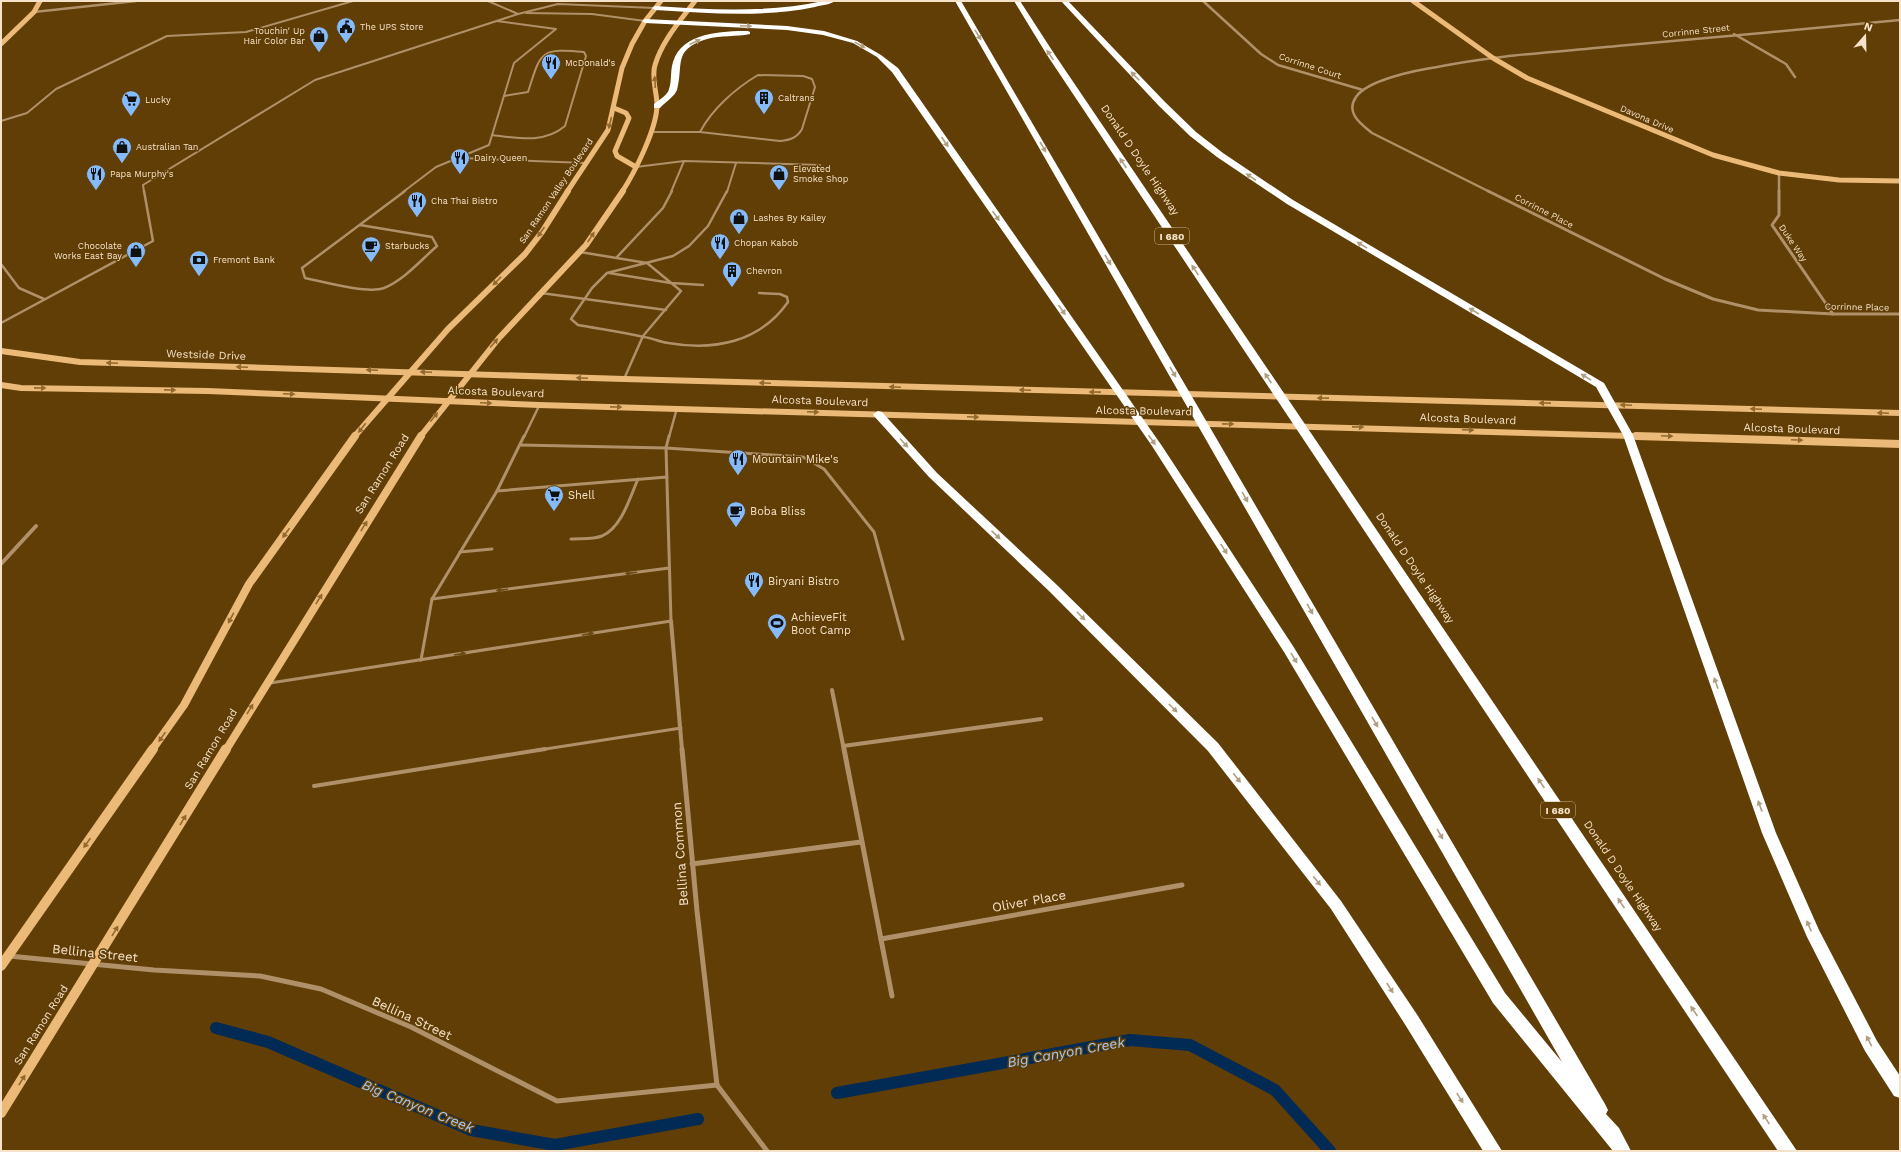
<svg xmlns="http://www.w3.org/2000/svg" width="1901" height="1152" font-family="'Work Sans',sans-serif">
<rect width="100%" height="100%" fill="#603e06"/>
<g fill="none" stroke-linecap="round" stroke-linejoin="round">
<!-- stream -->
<g stroke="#012a54" stroke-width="12">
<polyline points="216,1028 268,1042 471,1130 555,1145 698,1119"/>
<polyline points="837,1093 1130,1040 1190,1045 1275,1090 1330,1151"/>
</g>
<!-- lane-far3 -->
<g stroke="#b09068" stroke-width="2">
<polyline points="526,13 592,14 645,21"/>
<polyline points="518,14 558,4 655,8"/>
<path d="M 758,75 L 803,76 L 812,79 L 815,87 L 802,129 C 797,138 790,140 780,141 L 700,132 C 712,109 736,88 758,75 Z"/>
<polyline points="1,121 27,113 56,89 167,36 246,32 353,1"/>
<polyline points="650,132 700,132"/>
<path d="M 492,135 C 517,138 544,144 565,126 L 586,56 L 584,52 C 539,48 541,52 528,92 L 504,96"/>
<polyline points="461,158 585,163"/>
<polyline points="636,167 684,161 820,165"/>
<polyline points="144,192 143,185 315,80 518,14 488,1"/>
<polyline points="403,192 436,167 489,145 514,63 556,29 497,21"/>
<polyline points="671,192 684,161"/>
<polyline points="727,192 736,163"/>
</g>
<!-- lane-far2 -->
<g stroke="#b09068" stroke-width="2.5">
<path d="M 727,191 L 708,226 L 689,246 L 673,256 L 607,273 L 592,288 L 571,319 L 578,325 C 600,329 622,332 644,337 C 652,338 660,342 668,343 C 715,351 760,342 788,302 L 787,297 L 780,294 L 759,293"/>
<path d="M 360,225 L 432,237 L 437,246 C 421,260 404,280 384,288 C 367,294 324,282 305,278 L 302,268 L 405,191"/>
<polyline points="580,252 647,263 681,291 643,336 624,379"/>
<polyline points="617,257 663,208 672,191"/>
<polyline points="1,264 19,288 44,299"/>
<polyline points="609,273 671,283 703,285"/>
<polyline points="541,293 666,310"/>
<polyline points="1,323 153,241 144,191"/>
<polyline points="524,437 539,406"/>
<polyline points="669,437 677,408"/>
</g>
<!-- lane-far1 -->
<g stroke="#b09068" stroke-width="3">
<polyline points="520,445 666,448 803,457 824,469 874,532 903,639"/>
<polyline points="497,491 667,477"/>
<path d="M 571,539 C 581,538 592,540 602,536 C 622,527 630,497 638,479"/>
<polyline points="460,552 492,549"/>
<polyline points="432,599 669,568"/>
<polyline points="421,660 432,599 497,491 524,436"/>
<polyline points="270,683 671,621 666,448 669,436"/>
<polyline points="539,750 681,728"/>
</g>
<!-- lane -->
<polyline stroke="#b09068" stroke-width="4" points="314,786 545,749"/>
<!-- street-far3 -->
<g stroke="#b09068" stroke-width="2.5">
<polyline points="1203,1 1261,54 1278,65 1363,90"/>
<polyline points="34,12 136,1"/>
<polyline points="1734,34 1786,64 1795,77"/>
<polyline points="1779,173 1779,192"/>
<path d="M 1490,192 L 1372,133 C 1361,124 1345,113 1356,97 C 1367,80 1417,70 1437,67 C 1496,55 1557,52 1617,46 C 1711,38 1806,29 1900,20"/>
</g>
<!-- street-far2 -->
<g stroke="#b09068" stroke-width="3">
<polyline points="1488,191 1665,279 1713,299 1758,310 1833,314 1900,314"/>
<polyline points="1779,191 1779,215 1772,225 1833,314"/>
</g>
<!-- street-far1 -->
<g stroke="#b09068" stroke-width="4">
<polyline points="1,564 36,526"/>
<polyline points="671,621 682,750"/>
<polyline points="832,690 844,750"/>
<polyline points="843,746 1041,719"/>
</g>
<!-- street -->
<g stroke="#b09068" stroke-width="5">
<polyline points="682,749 697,911 717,1085"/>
<polyline points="844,749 892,996"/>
<polyline points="692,864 861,842"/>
<polyline points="881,939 1182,885"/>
<polyline points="9,956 154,970 260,976 321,989 411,1027 557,1101 717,1085 767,1151"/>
</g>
<!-- secondary-far3 -->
<g stroke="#ebb978" stroke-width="5">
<polyline points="1413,1 1493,58 1527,78 1713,155 1779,173 1839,180 1900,181"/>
<polyline points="1,44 34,12 40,1"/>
<polyline points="614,108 626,113 629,118 615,151 617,156 636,167"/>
<polyline points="567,192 608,130 622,68 632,44 645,21 661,1"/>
<path d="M 622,192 C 635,172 657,128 657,105 C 657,93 651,77 655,65 C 662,41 680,21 695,1"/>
</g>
<!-- secondary-far2 -->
<g stroke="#ebb978" stroke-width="6">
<polyline points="1,351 80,362 624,379 1900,413"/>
<polyline points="1,385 21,388 208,391 539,405 1668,437"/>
<polyline points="354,437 448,329 525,254 542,232 568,191"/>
<polyline points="420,437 499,338 586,245 623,191"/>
</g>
<!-- secondary-far1 -->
<g stroke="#ebb978" stroke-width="8">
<polyline points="1636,436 1900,444"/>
<polyline points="152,750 184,705 249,584 355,436"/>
<polyline points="226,750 421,436"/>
</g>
<!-- secondary -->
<g stroke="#ebb978" stroke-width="10">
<polyline points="1,966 153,749"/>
<polyline points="1,1113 226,749"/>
</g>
<!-- highway -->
<g fill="#fff" fill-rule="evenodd">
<path d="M 823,1 L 835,1 C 830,5 821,5 815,7 C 763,18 708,13 655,10 L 652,8 L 655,6 C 711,10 768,13 823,1 Z"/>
<polygon points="955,1 961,1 1605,1104 1608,1110 1606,1114 1619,1128 1631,1151 1613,1151 1493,1003 1284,652 1152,446 892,72 877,57 853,43 823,35 787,30 645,23 642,21 645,19 787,26 824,31 857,41 881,55 898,68 1162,446 1293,646 1505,993 1562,1062"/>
<polygon points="1014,1 1020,1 1055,55 1797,1151 1778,1151 1047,55"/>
<polygon points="1061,1 1068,1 1165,102 1196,132 1223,153 1293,200 1604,383 1633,435 1776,833 1819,930 1877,1041 1900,1076 1900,1098 1894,1096 1865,1051 1807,937 1762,833 1623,435 1596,387 1287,204 1217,157 1190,136 1159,106"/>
<path d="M 748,31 L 750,32 L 750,34 C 736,37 721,35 707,39 C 672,50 684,64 677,90 C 675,96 664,103 660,108 L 654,108 L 654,104 C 659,100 668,95 669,89 C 672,81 670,71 673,62 C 682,32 723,31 748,31 Z"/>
<polygon points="878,411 882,412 937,473 1057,585 1218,743 1341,901 1418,1016 1502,1151 1483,1151 1406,1026 1331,909 1208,751 1049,591 929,477 874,416 873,414"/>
</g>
</g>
<!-- one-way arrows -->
<defs><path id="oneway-solid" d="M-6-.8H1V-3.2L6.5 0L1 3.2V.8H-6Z"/></defs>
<g fill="#b09e82">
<use href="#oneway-solid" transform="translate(746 26) rotate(3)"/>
<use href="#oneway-solid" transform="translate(978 35) rotate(59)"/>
<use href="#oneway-solid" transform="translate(695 42) rotate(-24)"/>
<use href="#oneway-solid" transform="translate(860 45) rotate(29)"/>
<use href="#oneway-solid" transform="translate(1050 55) rotate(-123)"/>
<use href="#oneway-solid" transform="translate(1135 76) rotate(-134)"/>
<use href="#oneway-solid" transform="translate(945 142) rotate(56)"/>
<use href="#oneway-solid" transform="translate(1043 147) rotate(60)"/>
<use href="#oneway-solid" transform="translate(1123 163) rotate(-124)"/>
<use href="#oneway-solid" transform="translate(1251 177) rotate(-146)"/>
<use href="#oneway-solid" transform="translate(996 216) rotate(55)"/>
<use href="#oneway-solid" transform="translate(1362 245) rotate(-149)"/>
<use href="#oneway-solid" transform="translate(1108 260) rotate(60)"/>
<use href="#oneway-solid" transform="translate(1195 270) rotate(-124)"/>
<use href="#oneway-solid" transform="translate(1062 310) rotate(55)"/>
<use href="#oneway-solid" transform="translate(1474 311) rotate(-149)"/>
<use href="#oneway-solid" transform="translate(1173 372) rotate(60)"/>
<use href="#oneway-solid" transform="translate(1586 377) rotate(-149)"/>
<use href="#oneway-solid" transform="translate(1268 378) rotate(-124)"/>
<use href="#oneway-solid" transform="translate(1152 440) rotate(55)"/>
<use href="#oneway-solid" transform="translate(904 443) rotate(48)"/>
<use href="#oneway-solid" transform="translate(1245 497) rotate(60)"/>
<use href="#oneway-solid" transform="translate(996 535) rotate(43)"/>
<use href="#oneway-solid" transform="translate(1224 549) rotate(57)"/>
<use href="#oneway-solid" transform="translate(1310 609) rotate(60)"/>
<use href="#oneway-solid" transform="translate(1081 616) rotate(45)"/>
<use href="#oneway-solid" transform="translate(1294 658) rotate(59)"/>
<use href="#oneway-solid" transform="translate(1716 683) rotate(-110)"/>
<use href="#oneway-solid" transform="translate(1173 708) rotate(45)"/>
<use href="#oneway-solid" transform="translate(1375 722) rotate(60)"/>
<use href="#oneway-solid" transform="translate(1237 778) rotate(52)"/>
<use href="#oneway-solid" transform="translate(1541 783) rotate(-124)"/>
<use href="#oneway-solid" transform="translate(1760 806) rotate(-110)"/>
<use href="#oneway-solid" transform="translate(1440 834) rotate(60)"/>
<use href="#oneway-solid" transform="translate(1317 881) rotate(52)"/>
<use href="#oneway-solid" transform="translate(1621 903) rotate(-124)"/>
<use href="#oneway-solid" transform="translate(1809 926) rotate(-113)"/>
<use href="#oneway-solid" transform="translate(1390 988) rotate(57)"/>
<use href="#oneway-solid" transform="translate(1694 1011) rotate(-124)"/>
<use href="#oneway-solid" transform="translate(1869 1041) rotate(-118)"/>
<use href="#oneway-solid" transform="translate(1460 1098) rotate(58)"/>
<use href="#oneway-solid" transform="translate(1766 1119) rotate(-124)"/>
</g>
<g fill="#91692e">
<use href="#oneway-solid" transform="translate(655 82) rotate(-93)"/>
<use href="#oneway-solid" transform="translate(610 123) rotate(104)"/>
<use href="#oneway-solid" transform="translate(541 232) rotate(125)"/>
<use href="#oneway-solid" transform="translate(591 237) rotate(-56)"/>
<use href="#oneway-solid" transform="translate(497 281) rotate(135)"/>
<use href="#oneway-solid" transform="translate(494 343) rotate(-50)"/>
<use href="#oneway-solid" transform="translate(112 363) rotate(-178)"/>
<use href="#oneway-solid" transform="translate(242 367) rotate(-178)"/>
<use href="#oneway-solid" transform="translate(372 370) rotate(-178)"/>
<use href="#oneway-solid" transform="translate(426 372) rotate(-178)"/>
<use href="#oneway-solid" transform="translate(582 378) rotate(-178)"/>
<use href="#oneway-solid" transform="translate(765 383) rotate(-178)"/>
<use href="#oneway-solid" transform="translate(895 387) rotate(-178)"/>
<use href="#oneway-solid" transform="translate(40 388) rotate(1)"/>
<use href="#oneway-solid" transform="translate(170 390) rotate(1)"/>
<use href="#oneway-solid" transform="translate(1025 390) rotate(-178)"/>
<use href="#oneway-solid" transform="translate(1095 392) rotate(-179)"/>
<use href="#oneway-solid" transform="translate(289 394) rotate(2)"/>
<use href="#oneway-solid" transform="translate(1323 398) rotate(-179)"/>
<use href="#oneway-solid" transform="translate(486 403) rotate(3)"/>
<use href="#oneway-solid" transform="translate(1545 403) rotate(-179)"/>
<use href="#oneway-solid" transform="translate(1626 405) rotate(-178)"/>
<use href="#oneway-solid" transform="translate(616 407) rotate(1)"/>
<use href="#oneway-solid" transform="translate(1756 409) rotate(-178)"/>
<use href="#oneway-solid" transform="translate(813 412) rotate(2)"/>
<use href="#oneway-solid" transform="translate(1883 413) rotate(-178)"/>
<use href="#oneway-solid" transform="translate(434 417) rotate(-51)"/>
<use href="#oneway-solid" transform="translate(973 417) rotate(2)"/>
<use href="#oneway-solid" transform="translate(1228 424) rotate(1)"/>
<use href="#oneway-solid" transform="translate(1358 427) rotate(1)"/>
<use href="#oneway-solid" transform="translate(362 428) rotate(128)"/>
<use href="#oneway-solid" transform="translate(1468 430) rotate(2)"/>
<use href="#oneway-solid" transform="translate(1667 436) rotate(2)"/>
<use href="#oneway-solid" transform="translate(1797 440) rotate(2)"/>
<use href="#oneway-solid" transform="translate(364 526) rotate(-58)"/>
<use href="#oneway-solid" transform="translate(286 533) rotate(126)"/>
<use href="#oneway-solid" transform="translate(319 599) rotate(-58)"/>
<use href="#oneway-solid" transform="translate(231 618) rotate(118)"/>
<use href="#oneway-solid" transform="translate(250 709) rotate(-59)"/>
<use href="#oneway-solid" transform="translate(162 737) rotate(125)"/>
<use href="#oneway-solid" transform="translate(183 820) rotate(-59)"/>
<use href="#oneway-solid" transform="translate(87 843) rotate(125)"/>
<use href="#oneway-solid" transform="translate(115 931) rotate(-59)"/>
<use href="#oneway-solid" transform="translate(22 1080) rotate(-58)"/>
</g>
<g fill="#6c4a15">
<use href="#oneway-solid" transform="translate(631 573) rotate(173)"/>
<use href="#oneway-solid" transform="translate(502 590) rotate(173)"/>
<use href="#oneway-solid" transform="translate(588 634) rotate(-9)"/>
<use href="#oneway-solid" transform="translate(460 654) rotate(-9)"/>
</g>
<!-- icons -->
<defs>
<g id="civic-pin" transform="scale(1)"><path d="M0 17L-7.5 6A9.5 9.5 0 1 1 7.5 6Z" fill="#85bbfb" stroke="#603e06"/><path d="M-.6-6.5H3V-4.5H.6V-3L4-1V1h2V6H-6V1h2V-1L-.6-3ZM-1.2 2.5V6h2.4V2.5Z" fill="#111"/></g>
<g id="shop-pin" transform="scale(1)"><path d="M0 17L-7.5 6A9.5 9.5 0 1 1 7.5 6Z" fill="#85bbfb" stroke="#603e06"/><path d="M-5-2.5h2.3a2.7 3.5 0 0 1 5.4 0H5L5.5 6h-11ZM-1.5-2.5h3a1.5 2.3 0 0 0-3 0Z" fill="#111"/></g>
<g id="restaurant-pin" transform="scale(1)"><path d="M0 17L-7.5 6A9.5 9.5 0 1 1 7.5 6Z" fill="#85bbfb" stroke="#603e06"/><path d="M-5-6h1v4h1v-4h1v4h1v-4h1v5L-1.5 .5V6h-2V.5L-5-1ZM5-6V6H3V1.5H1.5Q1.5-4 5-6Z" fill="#111"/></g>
<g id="building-pin" transform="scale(1)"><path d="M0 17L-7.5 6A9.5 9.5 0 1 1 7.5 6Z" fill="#85bbfb" stroke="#603e06"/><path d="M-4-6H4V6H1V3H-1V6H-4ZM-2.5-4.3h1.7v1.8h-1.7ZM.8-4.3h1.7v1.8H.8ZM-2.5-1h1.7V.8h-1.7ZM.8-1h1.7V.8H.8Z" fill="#111"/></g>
<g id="supermarket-pin" transform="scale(1)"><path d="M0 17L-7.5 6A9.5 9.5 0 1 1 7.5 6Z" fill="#85bbfb" stroke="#603e06"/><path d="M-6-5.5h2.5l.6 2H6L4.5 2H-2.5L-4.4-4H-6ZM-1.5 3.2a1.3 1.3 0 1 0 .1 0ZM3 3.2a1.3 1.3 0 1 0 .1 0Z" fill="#111"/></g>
<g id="cafe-pin" transform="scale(1)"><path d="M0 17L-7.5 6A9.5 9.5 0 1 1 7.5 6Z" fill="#85bbfb" stroke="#603e06"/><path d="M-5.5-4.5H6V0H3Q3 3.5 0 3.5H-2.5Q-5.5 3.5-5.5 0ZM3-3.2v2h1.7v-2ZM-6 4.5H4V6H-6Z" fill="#111"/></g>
<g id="bank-pin" transform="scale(1)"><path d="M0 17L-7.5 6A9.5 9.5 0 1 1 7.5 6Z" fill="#85bbfb" stroke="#603e06"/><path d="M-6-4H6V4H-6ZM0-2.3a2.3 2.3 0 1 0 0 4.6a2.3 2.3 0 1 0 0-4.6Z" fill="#111"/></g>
<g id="stadium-pin" transform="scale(1)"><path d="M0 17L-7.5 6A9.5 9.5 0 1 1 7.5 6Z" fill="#85bbfb" stroke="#603e06"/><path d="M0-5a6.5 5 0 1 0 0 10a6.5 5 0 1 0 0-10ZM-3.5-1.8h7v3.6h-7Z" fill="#111"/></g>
</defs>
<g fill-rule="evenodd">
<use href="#civic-pin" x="346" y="27"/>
<use href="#shop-pin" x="319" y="36"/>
<use href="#restaurant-pin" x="551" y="63"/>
<use href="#building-pin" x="764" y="98"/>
<use href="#supermarket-pin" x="131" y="100"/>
<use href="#shop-pin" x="122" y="147"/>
<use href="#restaurant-pin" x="460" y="158"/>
<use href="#restaurant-pin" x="96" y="174"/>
<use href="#shop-pin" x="779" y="174"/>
<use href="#restaurant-pin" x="417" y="201"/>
<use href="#shop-pin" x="739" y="218"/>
<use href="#restaurant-pin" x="720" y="243"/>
<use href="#cafe-pin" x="371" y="246"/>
<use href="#shop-pin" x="136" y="251"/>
<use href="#bank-pin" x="199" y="260"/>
<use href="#building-pin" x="732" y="271"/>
<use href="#restaurant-pin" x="738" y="459"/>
<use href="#supermarket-pin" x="554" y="495"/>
<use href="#cafe-pin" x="736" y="511"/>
<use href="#restaurant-pin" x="754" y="581"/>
<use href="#stadium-pin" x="777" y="623"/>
</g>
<g text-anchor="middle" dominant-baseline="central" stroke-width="3" stroke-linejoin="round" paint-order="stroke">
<!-- far-poi labels -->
<g font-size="9" fill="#f6e2c9" stroke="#603e06" text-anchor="start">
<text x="360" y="27">The UPS Store</text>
<text x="305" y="31" text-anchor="end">Touchin' Up<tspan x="305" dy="10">Hair Color Bar</tspan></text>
<text x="565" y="63">McDonald's</text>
<text x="778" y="98">Caltrans</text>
<text x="145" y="100">Lucky</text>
<text x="136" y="147">Australian Tan</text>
<text x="474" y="158">Dairy Queen</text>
<text x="793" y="169">Elevated<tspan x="793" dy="10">Smoke Shop</tspan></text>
<text x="110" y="174">Papa Murphy's</text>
<text x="431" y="201">Cha Thai Bistro</text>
<text x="753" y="218">Lashes By Kailey</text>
<text x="734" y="243">Chopan Kabob</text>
<text x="122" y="246" text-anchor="end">Chocolate<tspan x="122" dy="10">Works East Bay</tspan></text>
<text x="385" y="246">Starbucks</text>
<text x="213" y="260">Fremont Bank</text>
<text x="746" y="271">Chevron</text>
</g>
<!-- far-street labels -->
<g font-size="9" fill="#f6e2c9" stroke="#603e06">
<text transform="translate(1696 31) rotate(-6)">Corrinne Street</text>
<text transform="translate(1310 66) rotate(18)">Corrinne Court</text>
<text transform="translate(1647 119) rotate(23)">Davona Drive</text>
<text transform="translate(556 191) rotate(-56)">San Ramon Valley Boulevard</text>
<text transform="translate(1544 211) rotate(27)">Corrinne Place</text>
<text transform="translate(1793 243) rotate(56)">Duke Way</text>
<text transform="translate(1857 307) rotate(1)">Corrinne Place</text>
</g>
<!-- shield labels -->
<g fill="#603e06" stroke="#c9b18e" stroke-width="1">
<rect x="1155" y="228" width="34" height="16" rx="3"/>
<rect x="1541" y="802" width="34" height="16" rx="3"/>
</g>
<g font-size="10" font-weight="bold" fill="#f6e2c9">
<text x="1172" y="236">I 680</text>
<text x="1558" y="810">I 680</text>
</g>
<!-- street labels -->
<g font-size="11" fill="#f6e2c9" stroke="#603e06">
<text transform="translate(1140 160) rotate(56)">Donald D Doyle Highway</text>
<text transform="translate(206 355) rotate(2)">Westside Drive</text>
<text transform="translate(496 392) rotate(2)">Alcosta Boulevard</text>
<text transform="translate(820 401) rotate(2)">Alcosta Boulevard</text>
<text transform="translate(1144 411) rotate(1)">Alcosta Boulevard</text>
<text transform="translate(1468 419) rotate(2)">Alcosta Boulevard</text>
<text transform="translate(1792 429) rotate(2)">Alcosta Boulevard</text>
<text transform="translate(382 474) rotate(-58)">San Ramon Road</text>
<text transform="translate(1415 568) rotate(56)">Donald D Doyle Highway</text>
<text transform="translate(211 749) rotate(-59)">San Ramon Road</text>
<text transform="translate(1623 876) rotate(56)">Donald D Doyle Highway</text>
<text transform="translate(41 1025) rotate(-58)">San Ramon Road</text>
</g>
<!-- poi labels -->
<g font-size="11" fill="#f6e2c9" stroke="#603e06" text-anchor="start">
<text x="752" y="459">Mountain Mike's</text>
<text x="568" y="495">Shell</text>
<text x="750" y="511">Boba Bliss</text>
<text x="768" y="581">Biryani Bistro</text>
<text x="791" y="617">AchieveFit<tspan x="791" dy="13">Boot Camp</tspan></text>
</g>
<!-- near-street labels -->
<g font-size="13" fill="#f6e2c9" stroke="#603e06">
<text transform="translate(680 854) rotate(-94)">Bellina Common</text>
<text transform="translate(1029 901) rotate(-10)">Oliver Place</text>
<text transform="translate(95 953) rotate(6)">Bellina Street</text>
<text transform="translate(412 1018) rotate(25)">Bellina Street</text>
</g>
<!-- near-water labels -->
<g font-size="14" font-style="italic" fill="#a5c8f2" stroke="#603e06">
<text transform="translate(1066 1052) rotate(-10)">Big Canyon Creek</text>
<text transform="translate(418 1106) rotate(22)">Big Canyon Creek</text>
</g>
</g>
<!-- border -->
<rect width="1901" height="1152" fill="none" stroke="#f6e2c9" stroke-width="4"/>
<!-- north arrow -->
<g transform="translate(1865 36) rotate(20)" stroke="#603e06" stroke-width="3" paint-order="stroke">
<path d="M0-3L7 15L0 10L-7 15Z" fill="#f6e2c9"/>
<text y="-6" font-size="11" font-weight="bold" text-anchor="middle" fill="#f6e2c9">N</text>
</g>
</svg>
